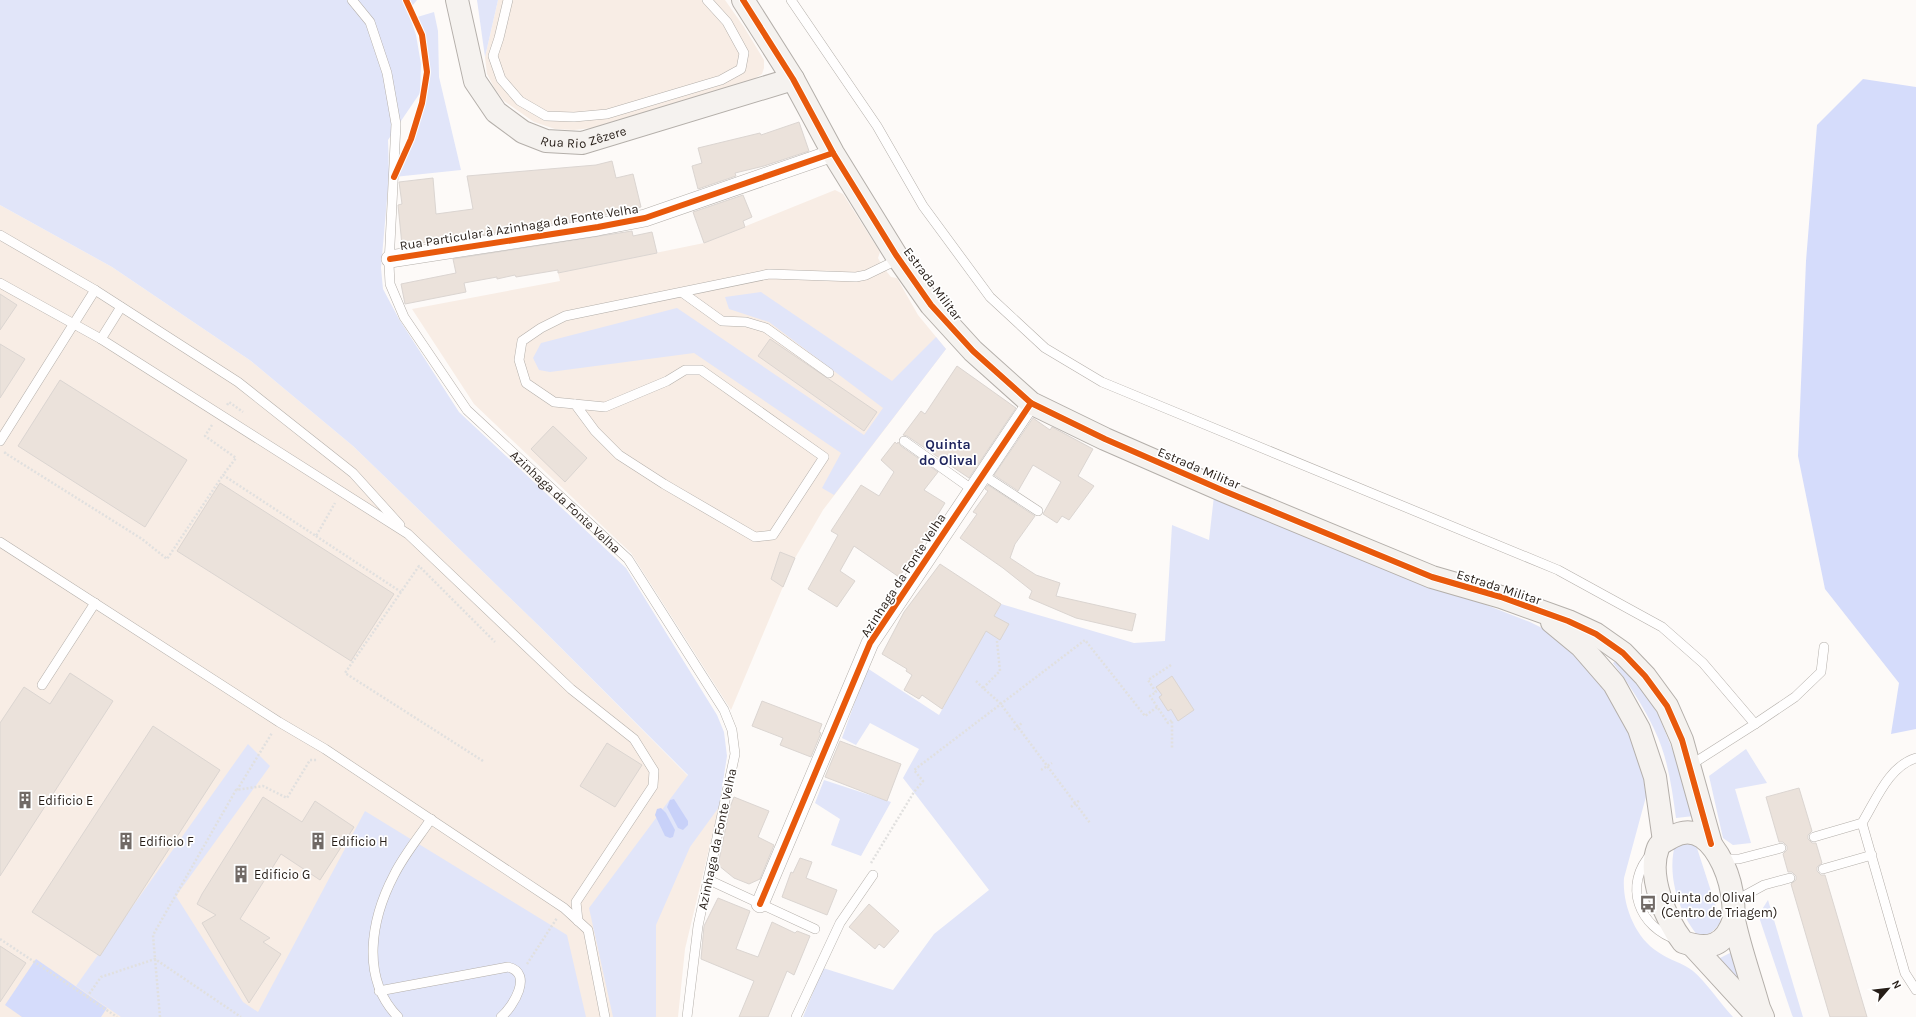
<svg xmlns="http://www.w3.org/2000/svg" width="1916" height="1017" font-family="Karla,sans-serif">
<rect width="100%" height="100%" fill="#fdfaf8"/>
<!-- built -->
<g fill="#f8ede5">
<polygon points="498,0 725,0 744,27 764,60 764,68 762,74 752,80 592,128 574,130 555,129 534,122 504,101 495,89 487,74 485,57"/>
<polygon points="835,190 843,194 880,252 878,258 883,267 891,277 897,278 918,315 946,349 823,510 795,558 731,710 631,553 474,404 412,309 560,281 558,273 704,243"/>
<polygon points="0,205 112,267 251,361 353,446 537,624 719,807 685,949 678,1017 0,1017"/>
</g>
<!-- green -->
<g fill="#e1e5f9">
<polygon points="0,0 417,0 408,11 416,35 421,64 420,93 388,140 389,176 381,268 383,289 399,319 459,412 626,568 717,715 724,732 727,756 719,807 690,847 656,925 656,1017 613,1017 589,908 688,775 537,624 353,446 251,361 112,267 0,205"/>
<polygon points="477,0 498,0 485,57"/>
<path d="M 434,12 L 438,31 L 439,77 L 461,170 L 394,177 C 406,149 428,102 427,71 C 426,53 421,35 414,18 Z"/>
<polygon points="761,292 892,381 936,337 946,349 834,495 822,488 841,453 694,353 550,372 539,370 533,358 541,343 677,308 864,435 883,408 769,322 729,309 725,297"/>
<path d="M 1214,496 L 1302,533 L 1530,622 L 1552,633 L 1610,688 L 1641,759 L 1647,793 L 1624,878 C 1622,904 1635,938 1658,952 C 1669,960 1683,963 1693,971 C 1706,982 1721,1004 1733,1017 L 803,1017 L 823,968 L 893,990 L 934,934 L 989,890 L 903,778 L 919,749 L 870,723 L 856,745 L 842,738 L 867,668 L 939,715 L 1001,604 L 1134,643 L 1165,641 L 1172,525 L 1209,540 Z"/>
<path d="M 1616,660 L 1642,690 L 1658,714 L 1677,761 L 1694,816 L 1676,818 C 1672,789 1668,758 1655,731 C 1644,707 1629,684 1613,663 Z"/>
<polygon points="248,744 270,766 176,896 243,1002 258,1012 365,811 567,935 586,1017 121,1017 76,986"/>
<polygon points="1746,749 1767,783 1735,789 1751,843 1733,845 1723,838 1709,776"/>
<polygon points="824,780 891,802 861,856 831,845 840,819 815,803"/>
<path d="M 1689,842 L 1696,845 L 1721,922 C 1714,930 1710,936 1698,936 C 1679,913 1668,878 1674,849 L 1681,843 Z"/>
<polygon points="1768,900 1803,1017 1793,1017 1792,1015 1760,920 1761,911"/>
<polygon points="1734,951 1745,986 1716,960"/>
</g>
<!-- forest -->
<g fill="#d5dcfb">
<polygon points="1863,79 1916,87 1916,729 1891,734 1899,683 1825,589 1798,456 1806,261 1817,125"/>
<polygon points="36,959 107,1008 101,1017 22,1017 5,1005"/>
</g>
<!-- water -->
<g fill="#c8d1f9">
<polygon points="674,799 688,821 688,825 683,830 678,828 667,807 670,800"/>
<polygon points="661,808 666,813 675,830 673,837 670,838 665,836 655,815 657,809"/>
</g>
<!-- building -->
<g fill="#ebe2db" stroke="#dbd5d1">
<polygon points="799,122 809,151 764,166 735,173 736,176 698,189 692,166 702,163 698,148 760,133 761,135"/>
<polygon points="612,161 616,178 633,174 641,207 596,217 449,240 402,245 398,205 402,204 399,182 433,178 436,214 473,209 467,176 596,165"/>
<polygon points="743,195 752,217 743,221 745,227 704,243 693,212"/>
<polygon points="632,231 633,236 652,232 657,253 558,273 558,270 516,277 515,275 497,279 497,277 464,283 466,292 405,304 401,284 456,273 453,259"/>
<polygon points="0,294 17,305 0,330"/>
<polygon points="770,339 877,412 864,431 758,356"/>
<polygon points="0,344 25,359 0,398"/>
<polygon points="957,366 1016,408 969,478 907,436 903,435 921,411 925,414"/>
<polygon points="60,380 187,460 145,527 18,446"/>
<polygon points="1033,418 1050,430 1052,427 1093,449 1078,476 1094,486 1069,520 1062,516 1057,523 1043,514 1061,482 1033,465 1018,491 994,475"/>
<polygon points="553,426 587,458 565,482 531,449"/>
<polygon points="895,442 897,444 898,442 901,446 938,472 924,490 945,503 932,524 934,525 899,577 854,546 840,571 855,581 837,607 808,589 838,535 831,531 861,485 879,496 894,472 881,460"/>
<polygon points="220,483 394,594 351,661 177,551"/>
<polygon points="988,485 1035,516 1015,544 1010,558 1036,575 1060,583 1056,596 1136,614 1132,631 1076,618 1029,598 1032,591 1003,568 960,538 977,514 973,512 988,491 985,489"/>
<polygon points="780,552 795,558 783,587 771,579"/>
<polygon points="940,564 1001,604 994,616 1009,624 1000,640 986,631 942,709 922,695 919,699 904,690 912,675 906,671 907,669 882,654 904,612"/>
<polygon points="70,673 113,701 0,876 0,723 24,687 50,704"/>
<polygon points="1172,676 1194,710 1178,721 1171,709 1168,711 1159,697 1162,695 1156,687"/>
<polygon points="762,701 822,724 819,732 821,733 811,757 780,745 783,738 752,726"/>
<polygon points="153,726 220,770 100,956 32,912"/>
<polygon points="840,741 901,764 887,801 825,777"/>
<polygon points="607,743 642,765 615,807 580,786"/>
<polygon points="1799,788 1812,831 1808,835 1808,839 1812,843 1816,843 1822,863 1817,867 1817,871 1821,875 1825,875 1867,1017 1830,1017 1791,884 1796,880 1796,876 1792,872 1788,872 1783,854 1787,850 1787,846 1783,842 1779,842 1766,797"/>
<polygon points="263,797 302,822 315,801 354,827 320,880 281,854 240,919 270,938 263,942 281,954 249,1003 202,923 216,915 197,904 202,894"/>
<polygon points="734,797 769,811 758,837 774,845 760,879 749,884 734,878 718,865 730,807"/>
<polygon points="800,858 812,862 806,878 837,890 827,915 782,897 791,872 793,873"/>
<polygon points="718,898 750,911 736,949 758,957 772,922 795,933 797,931 810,936 794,975 787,971 768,1017 739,1017 754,981 701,959 704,926"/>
<polygon points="869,904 899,931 884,948 879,944 875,949 849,927"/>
<polygon points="0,946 26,963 0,1002"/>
</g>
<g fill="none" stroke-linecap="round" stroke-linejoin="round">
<!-- lane casing -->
<g stroke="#b4afaa" stroke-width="10">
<g id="lane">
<path id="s1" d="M 352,0 L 370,22 L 387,73 L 396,124 L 389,264 L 390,284 L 404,317 L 467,410 L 628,559 L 724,710 L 732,730 L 735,754 L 698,926 L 687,1017"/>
<polyline points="508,0 499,38 493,56 501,79 520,101 546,116 574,117 607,114 721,80 741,69 744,53 727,22 707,0"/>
<polyline points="791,0 877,126 923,206 990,297 1045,348 1102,382 1558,570 1662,627 1703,663 1755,724 1689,766"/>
<polyline points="0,235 95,290 0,441"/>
<polyline points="0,283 101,339 408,534 571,689 634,739 654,771 653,786 576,902 578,921"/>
<polyline points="95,290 238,382 353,473 400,525"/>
<polyline points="683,293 722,321 746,322 766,328 829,373"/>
<polyline points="101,339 121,307"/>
<polyline points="575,404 595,431 619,455 664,484 755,537 773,535 824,457 701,370 685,370 667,381 605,407 554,402 526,383 519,360 522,341 541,328 565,316 769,274 856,277 866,275 899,259"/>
<polyline points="904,441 973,490"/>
<polyline points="983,475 1038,511"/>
<polyline points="0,542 279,722 325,749 564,908 588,930 605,1017"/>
<polyline points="42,685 95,603"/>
<polyline points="1755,724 1795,697 1821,672 1824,647"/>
<path d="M 1916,758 C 1889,766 1876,800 1862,823 L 1905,973 L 1916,990"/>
<polyline points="1814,837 1862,823"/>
<path d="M 1652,853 C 1622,885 1639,928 1678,940"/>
<polyline points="1722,859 1739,859 1781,848"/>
<polyline points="1823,869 1872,855"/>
<polyline points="709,880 815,929"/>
<polyline points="1733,902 1764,885 1790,878"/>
<path d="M 379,991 L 508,967 C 534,973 513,1007 501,1017"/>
<path d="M 398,1017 C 360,978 371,919 394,875 C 404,855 419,837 431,819"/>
<polyline points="796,1017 840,923 873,875"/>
</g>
</g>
<!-- street casing -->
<g stroke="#b4afaa" stroke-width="18">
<g id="street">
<polyline points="390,259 598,227 645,218 833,153"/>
<polyline points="760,904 870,643 1031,403"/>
</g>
</g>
<!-- secondary casing -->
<g stroke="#b4afaa" stroke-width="24">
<g id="secondary">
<path id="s2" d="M 457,0 L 475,81 L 496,112 L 523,132 L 546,141 L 582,143 L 793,79"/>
<polyline points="743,0 793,79 833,153 896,255 931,305 973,351 1031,403 1105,439 1224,491 1432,577 1501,597 1568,621 1596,634 1623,653 1645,676 1667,706 1682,740 1711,844"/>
<polyline points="1552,622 1581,646 1614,684 1639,729 1655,777 1664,841"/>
<path d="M 1734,919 C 1725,946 1709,951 1683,942 C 1666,920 1647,876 1658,848 C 1660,843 1667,840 1672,837 C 1696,823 1713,843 1723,864 C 1728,875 1732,889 1733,902 C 1734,908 1733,914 1734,920 C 1740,949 1751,979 1759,1008 L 1763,1017"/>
<polyline points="1692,945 1758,1017"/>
</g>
</g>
<!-- path -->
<g stroke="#e1e0df" stroke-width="2.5" stroke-dasharray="2 2" stroke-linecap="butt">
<polyline points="227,405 229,402 243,412"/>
<polyline points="212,425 205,436 236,458 223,475"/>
<polyline points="6,452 5,453 142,539 167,559 223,475 316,536 335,503"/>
<polyline points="316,536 401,592"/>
<polyline points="997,641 1000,671 983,688 1000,703 1090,823"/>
<polyline points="1171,665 1148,680 1156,692 1150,696 1168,723 1172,720 1172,748"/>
<polyline points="976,681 983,688"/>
<polyline points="1014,730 1023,722"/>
<polyline points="483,761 345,673 419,566 495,642"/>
<polyline points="1041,770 1052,763"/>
<polyline points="237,790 272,733"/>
<polyline points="1071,807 1080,800"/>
<polyline points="871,863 914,792 923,781 914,770 1085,640 1145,716 1157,707"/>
<polyline points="0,939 117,1017"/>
<polyline points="527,964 557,918"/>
<polyline points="87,997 101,977 155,959 241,1017"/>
<polyline points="160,1017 153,935 236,790 263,786 287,798 310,760 318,760"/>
</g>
<!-- lane -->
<use href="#lane" stroke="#fffefe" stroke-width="9"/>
<!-- street -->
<use href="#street" stroke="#fffefe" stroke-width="17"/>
<!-- secondary -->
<use href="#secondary" stroke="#f5f2ef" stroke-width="22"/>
<!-- cycleway casing -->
<g stroke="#fff" stroke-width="8">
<g id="cycleway">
<polyline points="743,0 793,79 833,153 896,255 931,305 973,351 1031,403 1105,439 1224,491 1432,577 1501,597 1568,621 1596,634 1623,653 1645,676 1667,706 1682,740 1711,844"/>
<polyline points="394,177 411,139 422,103 427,72 422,35 406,0"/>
<polyline points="390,259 598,227 645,218 833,153"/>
<polyline points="760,904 870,643 1031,403"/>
</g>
</g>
<!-- cycleway -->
<use href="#cycleway" stroke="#e8590c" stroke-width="6"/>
</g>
<!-- icons -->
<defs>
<g id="building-bare" transform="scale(1.38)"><path d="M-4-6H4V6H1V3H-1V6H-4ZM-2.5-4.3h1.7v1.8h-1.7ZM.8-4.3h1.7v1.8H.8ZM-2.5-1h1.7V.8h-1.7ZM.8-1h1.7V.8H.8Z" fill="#716a66" stroke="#fff" stroke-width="2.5" paint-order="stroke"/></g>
<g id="bus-bare" transform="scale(1.38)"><path d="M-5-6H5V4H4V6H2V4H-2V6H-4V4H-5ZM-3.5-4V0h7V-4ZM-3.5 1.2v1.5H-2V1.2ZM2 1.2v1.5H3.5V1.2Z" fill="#716a66" stroke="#fff" stroke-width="2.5" paint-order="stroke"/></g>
</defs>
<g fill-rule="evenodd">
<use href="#building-bare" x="25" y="800"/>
<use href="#building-bare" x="126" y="841"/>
<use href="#building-bare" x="318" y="841"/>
<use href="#building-bare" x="241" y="874"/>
<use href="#bus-bare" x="1648" y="904"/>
</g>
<g text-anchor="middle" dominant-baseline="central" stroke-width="3.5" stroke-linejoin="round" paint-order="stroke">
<!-- street labels -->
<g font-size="13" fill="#261d17" stroke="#fff">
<text stroke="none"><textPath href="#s2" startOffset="217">Rua Rio Zêzere</textPath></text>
<text transform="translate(519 227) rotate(-9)">Rua Particular à Azinhaga da Fonte Velha</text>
<text transform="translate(933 284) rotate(53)">Estrada Militar</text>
<text transform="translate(1199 468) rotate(23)">Estrada Militar</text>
<text stroke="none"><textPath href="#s1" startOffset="577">Azinhaga da Fonte Velha</textPath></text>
<text transform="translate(903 575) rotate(-57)">Azinhaga da Fonte Velha</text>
<text transform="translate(1499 587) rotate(18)">Estrada Militar</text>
<text transform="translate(717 839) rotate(-78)">Azinhaga da Fonte Velha</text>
</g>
<!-- poi labels -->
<g font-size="13" fill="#261d17" stroke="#fff" text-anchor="start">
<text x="38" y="800">Edificio E</text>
<text x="139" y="841">Edificio F</text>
<text x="331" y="841">Edificio H</text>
<text x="254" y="874">Edificio G</text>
<text x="1661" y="897">Quinta do Olival<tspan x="1661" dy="15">(Centro de Triagem)</tspan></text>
</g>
<!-- neighbourhood labels -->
<g font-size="14" font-weight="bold" fill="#1e245d" stroke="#fff">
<text x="948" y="444">Quinta<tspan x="948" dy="16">do Olival</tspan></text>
</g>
</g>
<!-- north arrow -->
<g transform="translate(1888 989) rotate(62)" stroke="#ffffff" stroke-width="3" paint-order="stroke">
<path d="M0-3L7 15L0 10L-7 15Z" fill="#261d17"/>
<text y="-6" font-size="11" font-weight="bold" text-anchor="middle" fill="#261d17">N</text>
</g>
</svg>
